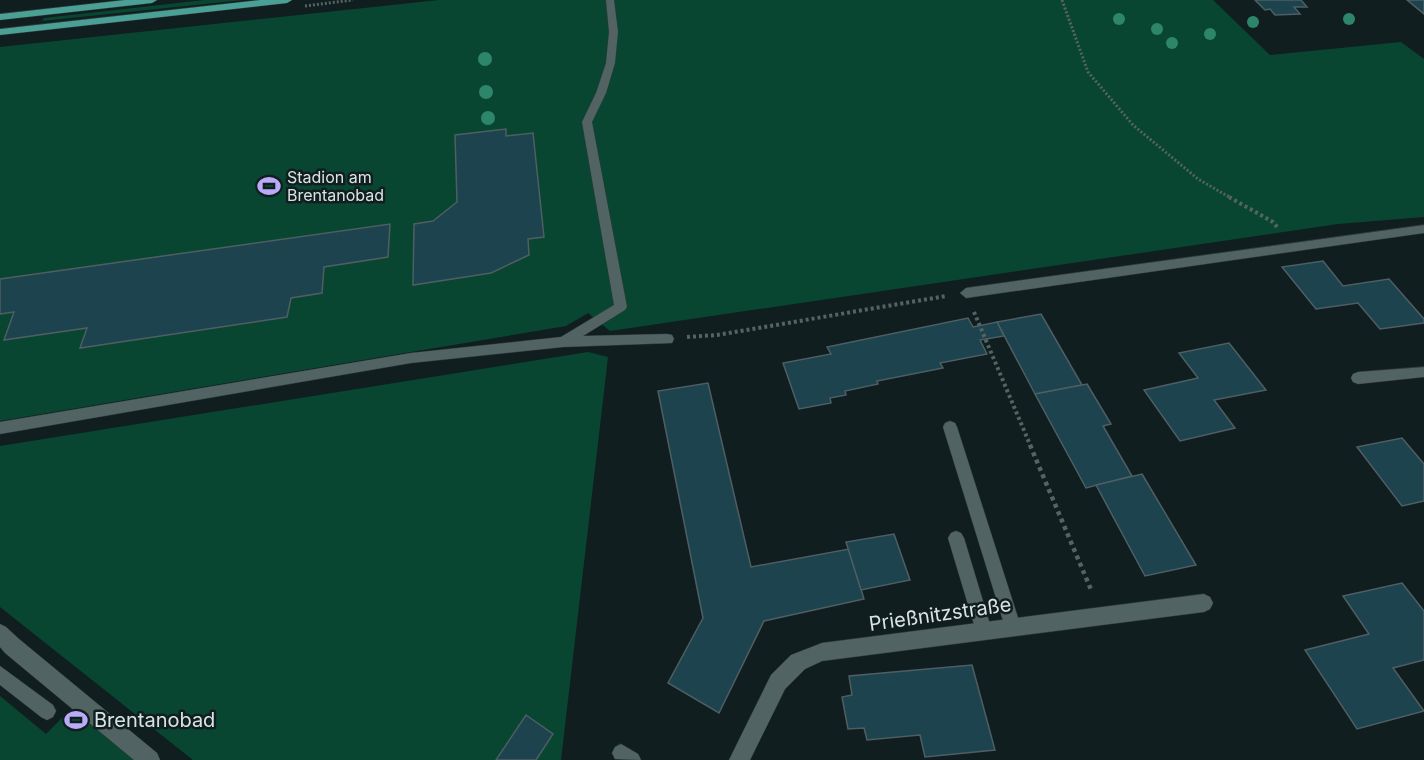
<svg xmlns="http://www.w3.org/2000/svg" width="1424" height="760" font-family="Inter,sans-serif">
<rect width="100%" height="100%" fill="#101e1f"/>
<!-- green -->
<g fill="#094631">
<polygon points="204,0 243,0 42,21 44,18"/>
<polygon points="439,0 1213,0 1270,55 1401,42 1424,59 1424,217 1338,224 610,331 588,313 566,326 0,421 0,47"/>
<polygon points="588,352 608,357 561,760 193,760 0,607 0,446"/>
<polygon points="0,696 46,734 75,705 139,760 0,760"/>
</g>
<!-- building -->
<g fill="#1c434e" stroke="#4f5e63" stroke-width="1.5">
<polygon points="1255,0 1301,0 1307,7 1294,7 1300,14 1275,15 1270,9 1265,10"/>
<polygon points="1407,0 1424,0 1424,14"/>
<polygon points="506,129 506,136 533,133 544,237 528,239 529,255 491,273 413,285 414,224 433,221 457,202 455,135"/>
<polygon points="390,224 388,257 324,267 322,293 291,298 287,317 80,348 87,328 4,340 14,312 0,314 0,279"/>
<polygon points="1323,261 1343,286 1389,279 1424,319 1424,323 1380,329 1358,303 1316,309 1282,267"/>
<polygon points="1041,314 1082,385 1035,394 997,322"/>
<polygon points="968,318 973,327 997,322 1004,336 980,340 987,354 940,363 943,368 877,381 878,384 845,391 846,395 830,398 831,403 799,409 783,363 831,354 827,347"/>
<polygon points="1229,343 1266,390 1214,400 1235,428 1180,441 1144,390 1198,378 1179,353"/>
<polygon points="708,383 751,567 849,549 864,599 764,621 719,713 668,683 703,618 658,391"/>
<polygon points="1087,384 1111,424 1103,426 1132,476 1086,488 1035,394"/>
<polygon points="1402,438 1424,464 1424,501 1402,506 1357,447"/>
<polygon points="1142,474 1196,565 1145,576 1096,485"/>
<polygon points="894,534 910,580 861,590 846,542"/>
<polygon points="1402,583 1424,611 1424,660 1393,668 1424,711 1357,729 1305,650 1369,634 1343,596"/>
<polygon points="972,665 995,750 925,757 920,735 867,740 864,728 848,729 842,697 852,695 849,676"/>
<polygon points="526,715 553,734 536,760 496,760"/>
</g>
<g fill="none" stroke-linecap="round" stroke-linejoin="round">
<!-- lane casing -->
<g stroke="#303839" stroke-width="1">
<g id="lane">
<polygon points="606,0 614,0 618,32 615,63 606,93 592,122 627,307 625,310 583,336 667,334 672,335 674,339 672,343 563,347 411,363 0,434 0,422 411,353 561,337 614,305 582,122 596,93 606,63 609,32"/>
<polygon points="1424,225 1424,233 966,298 960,293 966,288"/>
<polygon points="1424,367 1424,377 1358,384 1353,382 1351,378 1353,374 1358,372"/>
<polygon points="950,421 955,423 957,427 1021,627 1019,633 1013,635 1007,633 1005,627 943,427 945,423"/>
<polygon points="956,531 961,533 964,538 992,631 990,637 984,639 978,637 976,631 948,538 951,533"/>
<polygon points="0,666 53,705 56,711 53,717 47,720 41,717 0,685"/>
<polygon points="621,744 638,754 641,760 615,759 612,753 615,747"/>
</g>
</g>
<!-- street casing -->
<g stroke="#303839" stroke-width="1">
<g id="street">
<polygon points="1204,594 1210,597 1213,603 1210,609 1204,612 822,661 805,669 785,689 750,760 729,760 771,675 791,655 822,643"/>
<polygon points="0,624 6,627 19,639 157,753 160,760 134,760 5,653 0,647"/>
</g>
</g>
<!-- primary casing -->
<g stroke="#303839" stroke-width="1">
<g id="primary">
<polygon points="125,0 157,0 152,3 0,20 0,14"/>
<polygon points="260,0 292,0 287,3 0,35 0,29"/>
</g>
</g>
<!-- path-far2 -->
<g stroke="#566364" stroke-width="3" stroke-dasharray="2 2" stroke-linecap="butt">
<polyline points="1062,0 1088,72 1133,125 1198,179 1231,198"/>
<polyline points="305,6 353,0"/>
</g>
<!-- path-far1 -->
<g stroke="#566364" stroke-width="4" stroke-dasharray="3 3" stroke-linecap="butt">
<polyline points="1229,197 1273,222 1278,228"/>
<polyline points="974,312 1031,447"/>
<polyline points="687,337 717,335 946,296"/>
</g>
<!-- path -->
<polyline stroke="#566364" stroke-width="4.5" stroke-dasharray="4 4" stroke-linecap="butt" points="1030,445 1092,592"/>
<!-- lane -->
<use href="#lane" fill="#526364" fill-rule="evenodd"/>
<!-- street -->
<use href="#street" fill="#526364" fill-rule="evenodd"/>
<!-- primary -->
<use href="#primary" fill="#4ba096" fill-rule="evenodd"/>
</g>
<!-- trees -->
<g fill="#2d8669">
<circle cx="1119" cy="19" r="6"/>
<circle cx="1349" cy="19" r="6"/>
<circle cx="1253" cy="22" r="6"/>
<circle cx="1157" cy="29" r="6"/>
<circle cx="1210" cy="34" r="6"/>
<circle cx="1172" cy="43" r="6"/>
<circle cx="485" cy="59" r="7"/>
<circle cx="486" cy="92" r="7"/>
<circle cx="488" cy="118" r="7"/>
</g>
<!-- icons -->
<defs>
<g id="stadium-bare" transform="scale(1.8)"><path d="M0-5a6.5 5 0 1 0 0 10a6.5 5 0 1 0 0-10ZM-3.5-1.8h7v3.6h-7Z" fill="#b9abf7" stroke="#101e1f" stroke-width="2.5" paint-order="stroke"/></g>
</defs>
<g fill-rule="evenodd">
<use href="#stadium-bare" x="269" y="186"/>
<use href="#stadium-bare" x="76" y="720"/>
</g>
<g text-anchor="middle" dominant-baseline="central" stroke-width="5" stroke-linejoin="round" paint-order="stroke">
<!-- poi labels -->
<g font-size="16" fill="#dae3e4" stroke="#101e1f" text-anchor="start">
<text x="287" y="177">Stadion am<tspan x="287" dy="18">Brentanobad</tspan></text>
</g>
<!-- near-street labels -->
<g font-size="20" fill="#dae3e4" stroke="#101e1f">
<text transform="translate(940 614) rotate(-8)">Prießnitzstraße</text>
</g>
<!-- near-poi labels -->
<g font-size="20" fill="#dae3e4" stroke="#101e1f" text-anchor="start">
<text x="94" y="720">Brentanobad</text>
</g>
</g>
</svg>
